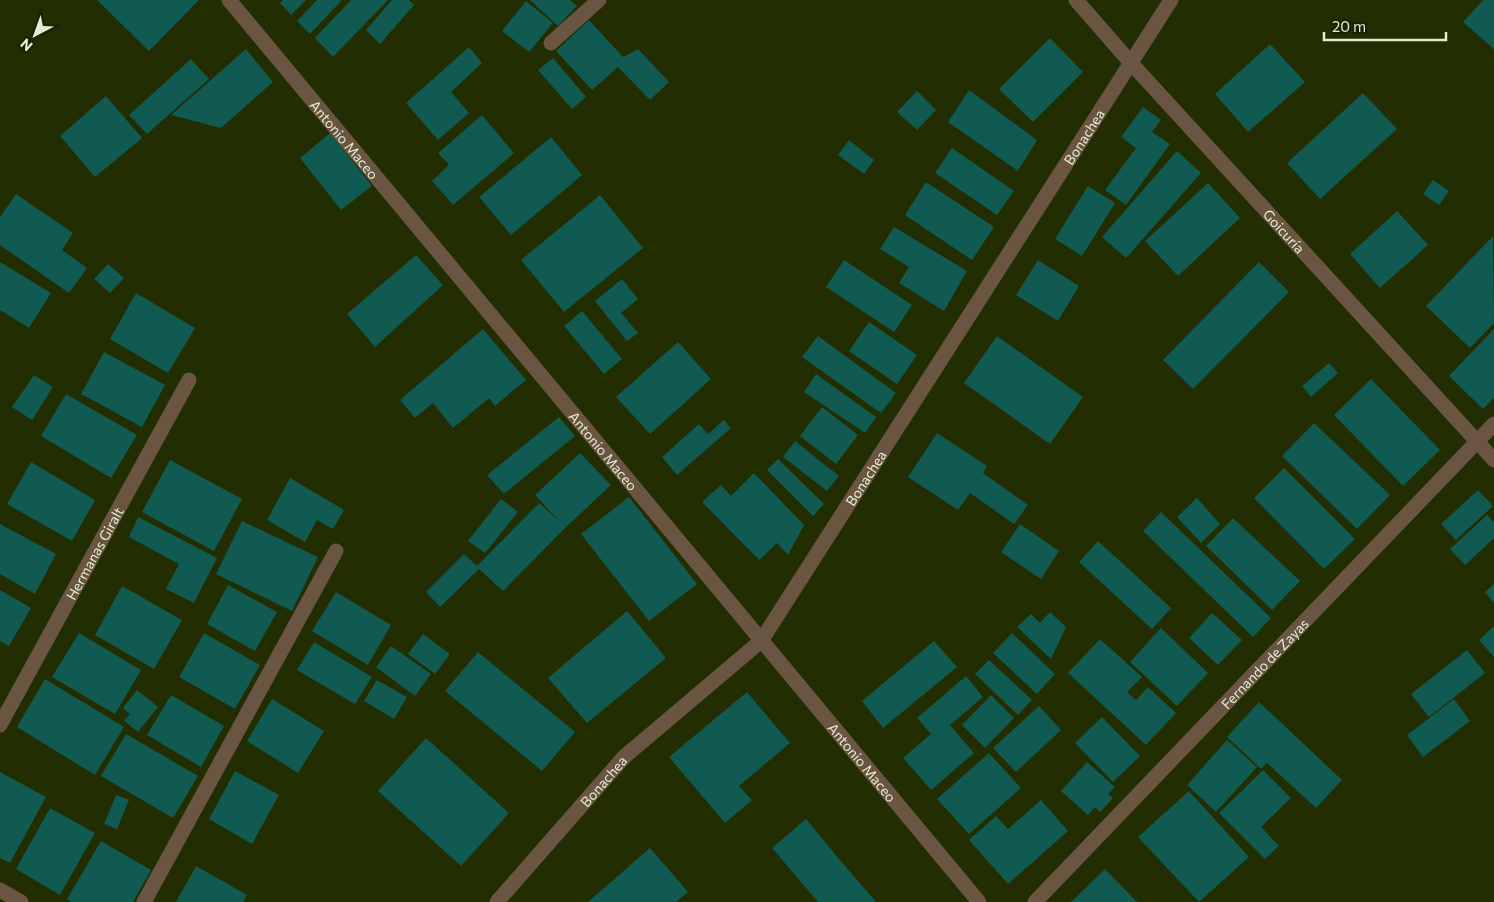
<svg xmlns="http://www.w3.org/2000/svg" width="1494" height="902" font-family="Commissioner,sans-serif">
<rect width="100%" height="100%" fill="#222d01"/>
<!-- building -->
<g fill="#105a51">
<polygon points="97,0 199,0 149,51"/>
<polygon points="283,0 306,0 291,15 280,3"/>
<polygon points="317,0 342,0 310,34 297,21"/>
<polygon points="351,0 388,0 333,57 315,38"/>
<polygon points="392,0 409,0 414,5 380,44 366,30"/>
<polygon points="530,0 570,0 577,6 558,26"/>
<polygon points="1483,0 1494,0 1494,49 1463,22"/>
<polygon points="526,1 553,23 529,52 502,31"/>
<polygon points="589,20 623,57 638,49 669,82 650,100 618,67 592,90 556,51"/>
<polygon points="1050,38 1083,72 1033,122 999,89"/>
<polygon points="1270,44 1305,82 1248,132 1215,94"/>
<polygon points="469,47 482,63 451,92 469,113 438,140 406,103"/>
<polygon points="246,49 273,82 221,128 171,115"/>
<polygon points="553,58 586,97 572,109 538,70"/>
<polygon points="191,59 209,79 147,134 129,115"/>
<polygon points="969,90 1037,140 1018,171 948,122"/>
<polygon points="917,91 936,110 917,130 897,112"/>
<polygon points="1363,93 1397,129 1320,199 1287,163"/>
<polygon points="106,96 142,138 95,177 60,136"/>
<polygon points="1143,107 1161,120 1152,132 1170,144 1126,205 1105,190 1136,148 1121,137"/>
<polygon points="482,115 514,153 453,205 432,181 449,165 438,153"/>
<polygon points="330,133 372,186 341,210 300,158"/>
<polygon points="551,137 582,175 511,235 479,197"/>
<polygon points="849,140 874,160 864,174 838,155"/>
<polygon points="952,148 1014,191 997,215 935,173"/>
<polygon points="1177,151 1201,173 1126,258 1102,237"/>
<polygon points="1433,180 1449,191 1439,205 1423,194"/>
<polygon points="926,182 994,227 972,260 905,215"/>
<polygon points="1208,183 1240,218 1178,276 1145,241"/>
<polygon points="1088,186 1115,203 1082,256 1055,239"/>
<polygon points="16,194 73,233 62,250 87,268 69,293 0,245 0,217"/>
<polygon points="600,195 643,248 564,312 521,260"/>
<polygon points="1397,211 1428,245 1380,288 1350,254"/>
<polygon points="894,227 967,271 944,311 899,283 909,267 880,249"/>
<polygon points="1493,236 1494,323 1470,348 1426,306"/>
<polygon points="416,255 443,285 375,347 347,314"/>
<polygon points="844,260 912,305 894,332 826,287"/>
<polygon points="1038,260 1079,286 1058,321 1016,295"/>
<polygon points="0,262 51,293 29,328 0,310"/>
<polygon points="1259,262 1289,292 1193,389 1163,360"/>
<polygon points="108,264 124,278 110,293 94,279"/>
<polygon points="622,279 638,299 621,313 638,333 627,341 595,301"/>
<polygon points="136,293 195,328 168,373 110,339"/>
<polygon points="582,311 622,359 604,374 564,326"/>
<polygon points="869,322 917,355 897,384 849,351"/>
<polygon points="483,329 526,380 495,406 489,398 453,428 433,403 415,418 400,400"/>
<polygon points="1494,329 1494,398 1483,409 1449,376"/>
<polygon points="818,336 896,393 881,413 802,357"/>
<polygon points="997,336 1083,397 1050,444 964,383"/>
<polygon points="678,342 711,379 650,434 616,397"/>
<polygon points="104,352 165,385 142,427 81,394"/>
<polygon points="1329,363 1338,373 1311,397 1302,386"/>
<polygon points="816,374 876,417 865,433 804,392"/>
<polygon points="34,375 53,387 32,420 12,407"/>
<polygon points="1371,379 1440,450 1403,486 1334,415"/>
<polygon points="66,394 137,435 111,478 41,436"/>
<polygon points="822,407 858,435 836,464 800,436"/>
<polygon points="559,417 575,436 504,494 487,475"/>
<polygon points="724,420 731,428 677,475 662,457 699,424 708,434"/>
<polygon points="1314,423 1390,495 1357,529 1282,456"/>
<polygon points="937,433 987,466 983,473 1028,505 1014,524 970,493 958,510 908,477"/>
<polygon points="795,441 839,476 827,491 783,457"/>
<polygon points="580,453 611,485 565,528 503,591 479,569 440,607 426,592 464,554 477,566 539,503 559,521 535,495"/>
<polygon points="778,459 824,504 813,516 767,470"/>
<polygon points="170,460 242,499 214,551 142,512"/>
<polygon points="31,462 95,500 72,541 7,504"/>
<polygon points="1284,468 1355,539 1324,569 1254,498"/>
<polygon points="754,473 804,525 788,555 777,543 759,560 702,502 721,485 731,496"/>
<polygon points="290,478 344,510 333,529 317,520 305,542 267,520"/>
<polygon points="1478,490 1493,506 1456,540 1441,524"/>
<polygon points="629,497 697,584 649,621 581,534"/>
<polygon points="1197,498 1220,524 1201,543 1177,517"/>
<polygon points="501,499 518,512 485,553 468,541"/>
<polygon points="1161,512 1271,618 1253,637 1143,531"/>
<polygon points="1487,515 1494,522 1494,538 1465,565 1450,549"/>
<polygon points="138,517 217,558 194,603 166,589 179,564 129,537"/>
<polygon points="1233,518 1300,581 1272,610 1206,546"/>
<polygon points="242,521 318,557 292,611 216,574"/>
<polygon points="0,524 56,554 35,594 0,574"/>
<polygon points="1020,524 1059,551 1041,579 1001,552"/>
<polygon points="1098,541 1171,608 1152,629 1079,562"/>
<polygon points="1494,584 1494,603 1485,592"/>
<polygon points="228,585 277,612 255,651 207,624"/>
<polygon points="122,586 182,620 154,669 95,635"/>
<polygon points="0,590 31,608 9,646 0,641"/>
<polygon points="336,592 391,625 368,665 312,631"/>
<polygon points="627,611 666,658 587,723 548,678"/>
<polygon points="1050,612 1066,627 1051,659 1017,627 1031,614 1040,623"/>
<polygon points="1212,613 1242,640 1218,665 1189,638"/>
<polygon points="1494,626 1494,657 1479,640"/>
<polygon points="1161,628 1208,673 1177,706 1130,662"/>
<polygon points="79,633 141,670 115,714 52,677"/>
<polygon points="204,633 260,665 235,709 179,677"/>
<polygon points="1012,633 1055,674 1037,694 993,653"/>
<polygon points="423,634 450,654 435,674 408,654"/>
<polygon points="1100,639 1142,677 1127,692 1136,700 1148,687 1176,713 1146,745 1068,673"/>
<polygon points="934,641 957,667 883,728 862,701"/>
<polygon points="314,642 372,677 355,704 297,670"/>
<polygon points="391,646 431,674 415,696 376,667"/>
<polygon points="1467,650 1485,673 1429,717 1411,694"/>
<polygon points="478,652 575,732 542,771 445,691"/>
<polygon points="989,660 1032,700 1018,715 975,674"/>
<polygon points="966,676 983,697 950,725 974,753 931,790 903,758 931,734 917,718"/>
<polygon points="45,679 124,727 95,775 17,727"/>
<polygon points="377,680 407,697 394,719 364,701"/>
<polygon points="137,690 158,707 138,732 124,721 130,714 123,708"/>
<polygon points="747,692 790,743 739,786 752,800 725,823 669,757"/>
<polygon points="171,695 224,726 201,767 147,735"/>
<polygon points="991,695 1014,718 985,748 962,725"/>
<polygon points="272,699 324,731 298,773 247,741"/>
<polygon points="1454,699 1470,721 1423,757 1407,735"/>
<polygon points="1259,702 1342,780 1316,808 1267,763 1261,769 1227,737"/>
<polygon points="1039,706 1061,730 1016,772 993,748"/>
<polygon points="1102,717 1140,756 1113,782 1075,743"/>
<polygon points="126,734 198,776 173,818 101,776"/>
<polygon points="426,738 509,813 461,866 378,791"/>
<polygon points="1227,740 1257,767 1216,812 1187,785"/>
<polygon points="989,753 1021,788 969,834 937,799"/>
<polygon points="1087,762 1115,787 1108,794 1113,798 1100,812 1095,807 1088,815 1061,791"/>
<polygon points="1263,770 1291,798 1261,827 1279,846 1265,859 1219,813"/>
<polygon points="235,771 279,795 252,844 209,819"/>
<polygon points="0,772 46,797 10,863 0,858"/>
<polygon points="1189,791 1249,857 1199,902 1138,837"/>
<polygon points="116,795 129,800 117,829 104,824"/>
<polygon points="1041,800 1068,831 1008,884 969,840 996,816 1008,829"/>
<polygon points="50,808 95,833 60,895 16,869"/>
<polygon points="806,819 839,859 876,902 818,902 772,848"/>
<polygon points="101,841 151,870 133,902 72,902 67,899"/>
<polygon points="650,848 688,892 676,902 588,902"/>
<polygon points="196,866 247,895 243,902 176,902"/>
<polygon points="1105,869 1137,902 1071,902"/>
</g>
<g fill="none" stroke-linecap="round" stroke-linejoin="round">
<!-- minor -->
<g stroke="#6a5543" stroke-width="15">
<path id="s1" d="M 229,0 L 979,902"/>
<path id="s2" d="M 1076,0 L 1131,63 L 1494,460"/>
<polyline points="551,43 599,0"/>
<path id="s3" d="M 0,725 L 189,380"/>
<polyline points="0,890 21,902"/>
<polyline points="144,902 336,551"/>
<path id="s4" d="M 497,902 L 624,757 L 761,641 L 1171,0"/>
<path id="s5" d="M 1035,902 L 1494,424"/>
</g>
</g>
<g text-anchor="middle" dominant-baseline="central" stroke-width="5" stroke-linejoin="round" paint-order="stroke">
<!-- street labels -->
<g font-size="14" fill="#e3eed0" stroke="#1a2205">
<text stroke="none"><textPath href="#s4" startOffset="971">Bonachea</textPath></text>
<text stroke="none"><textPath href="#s1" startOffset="181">Antonio Maceo</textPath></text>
<text stroke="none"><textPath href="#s2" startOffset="311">Goicuría</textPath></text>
<text stroke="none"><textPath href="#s1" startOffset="586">Antonio Maceo</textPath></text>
<text stroke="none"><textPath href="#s4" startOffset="566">Bonachea</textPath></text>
<text stroke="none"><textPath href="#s3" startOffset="196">Hermanas Giralt</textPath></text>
<text stroke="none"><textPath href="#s5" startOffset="331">Fernando de Zayas</textPath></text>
<text stroke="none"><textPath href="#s1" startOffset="991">Antonio Maceo</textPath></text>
<text stroke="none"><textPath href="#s4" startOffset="161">Bonachea</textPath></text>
</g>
</g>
<!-- north arrow -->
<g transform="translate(35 35) rotate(221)" stroke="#1a2205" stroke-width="4" paint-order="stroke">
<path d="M0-4L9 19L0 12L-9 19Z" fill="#e3eed0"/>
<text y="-8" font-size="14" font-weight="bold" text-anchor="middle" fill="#e3eed0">N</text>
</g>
<!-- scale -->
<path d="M1324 32v8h122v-8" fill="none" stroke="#e3eed0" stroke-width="2.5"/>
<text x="1332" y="32" font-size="15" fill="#e3eed0" stroke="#1a2205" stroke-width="4" paint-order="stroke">20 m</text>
</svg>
